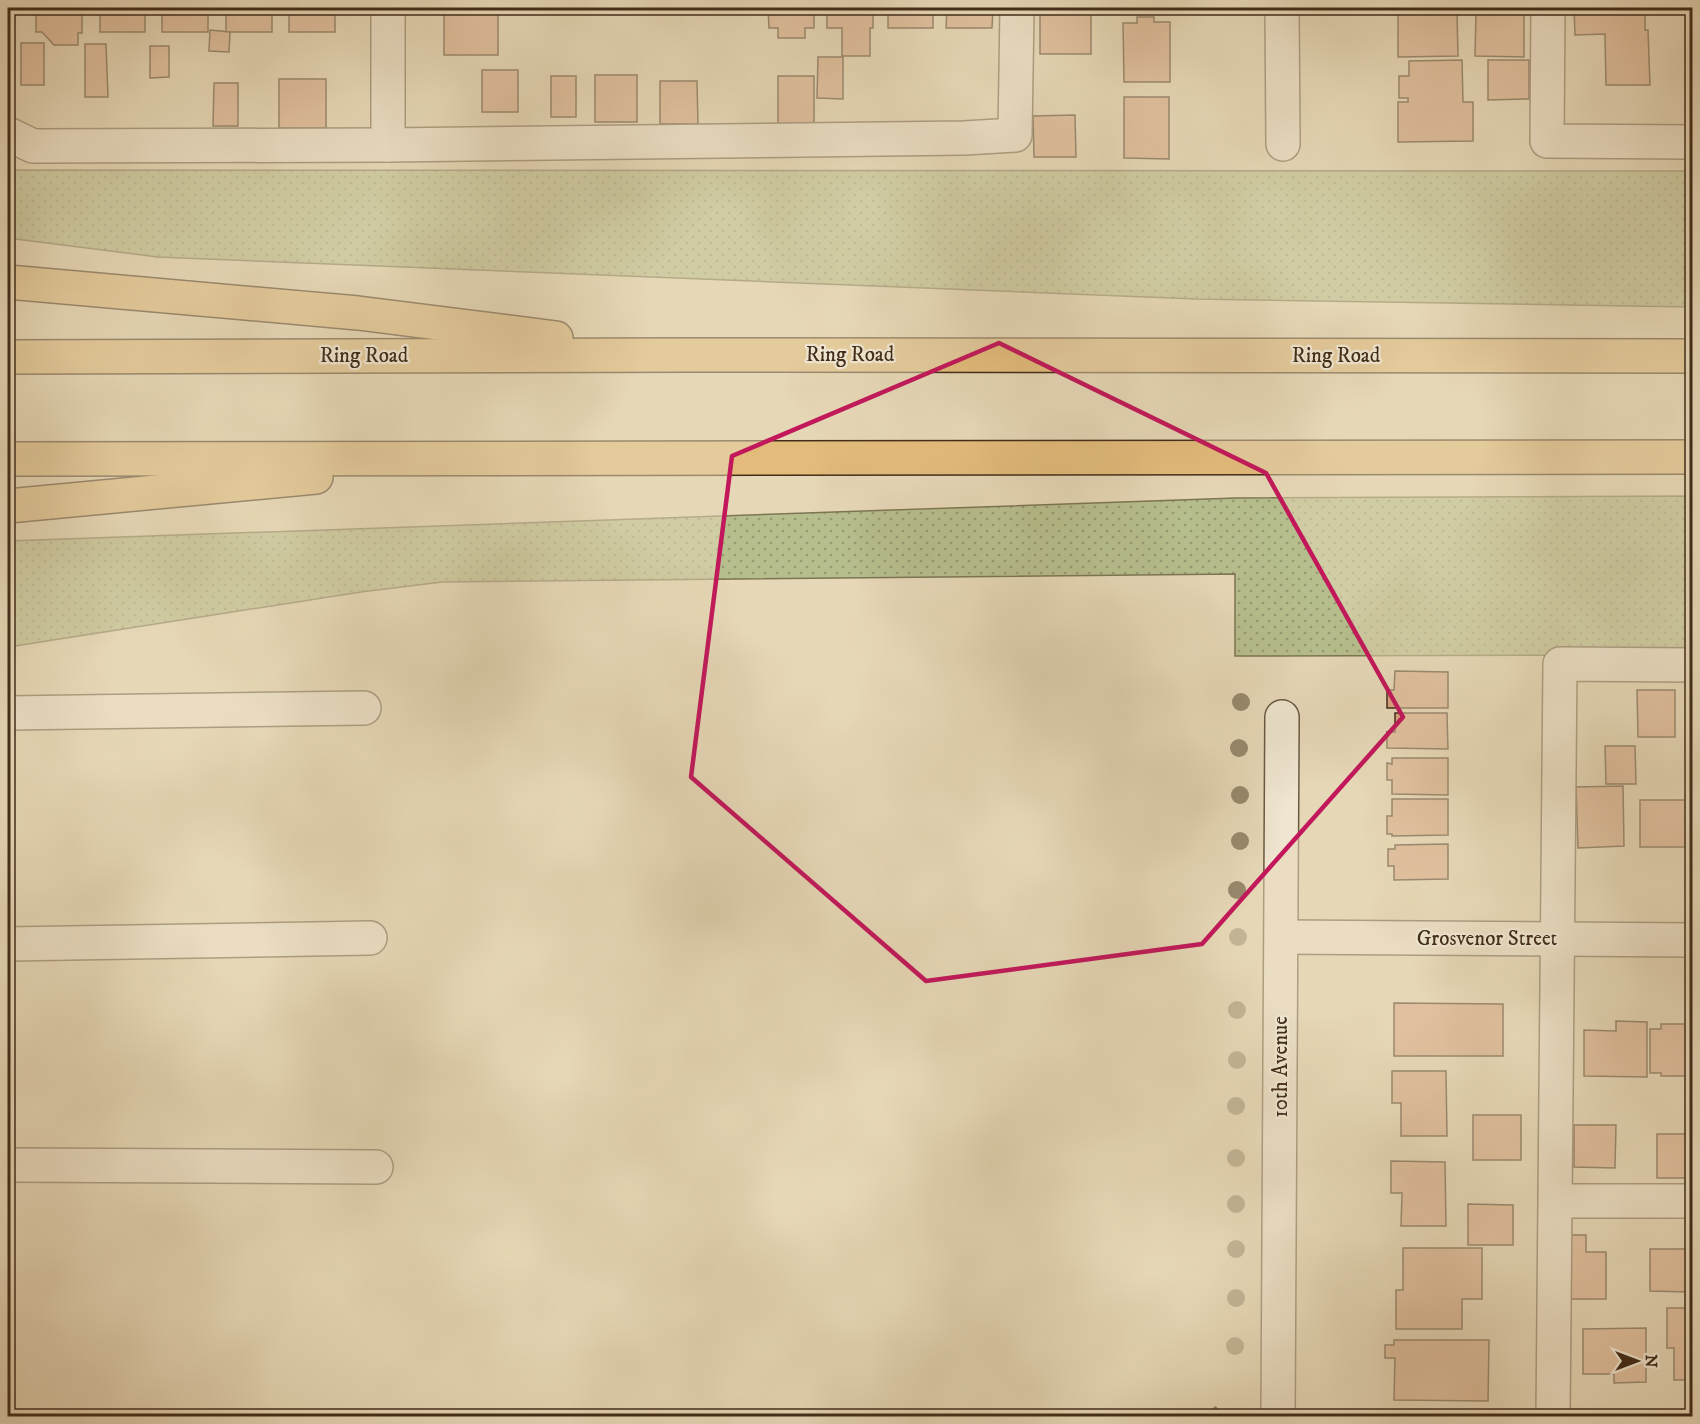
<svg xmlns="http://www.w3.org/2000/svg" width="1700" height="1424" font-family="'IM FELL DW Pica',serif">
<defs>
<pattern id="grass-dots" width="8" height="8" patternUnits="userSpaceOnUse" patternTransform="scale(1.5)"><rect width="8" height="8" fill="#b7be8d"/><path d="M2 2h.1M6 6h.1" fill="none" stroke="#969b72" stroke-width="1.8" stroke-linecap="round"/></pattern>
</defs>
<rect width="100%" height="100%" fill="#e6d7b7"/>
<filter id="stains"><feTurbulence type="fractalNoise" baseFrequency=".00333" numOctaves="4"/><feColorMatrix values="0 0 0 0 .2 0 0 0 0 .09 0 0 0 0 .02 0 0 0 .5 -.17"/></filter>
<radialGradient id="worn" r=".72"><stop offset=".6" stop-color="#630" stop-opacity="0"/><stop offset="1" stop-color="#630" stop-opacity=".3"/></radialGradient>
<!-- grass -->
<g fill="url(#grass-dots)" stroke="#7c7653" stroke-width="1.5">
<polygon points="8,170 1692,171 1692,307 1196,299 158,257 8,238"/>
<polygon points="1692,496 1692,655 1235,656 1235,574 442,582 361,592 8,647 8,541 1236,498"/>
</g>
<!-- building -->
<g fill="#d9a482" stroke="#412d19" stroke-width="1.5">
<polygon points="36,8 82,8 82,33 78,33 78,45 54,45 42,32 36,32"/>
<rect x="100" y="8" width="45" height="24"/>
<rect x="162" y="8" width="46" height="24"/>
<rect x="226" y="8" width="46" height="24"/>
<rect x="289" y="8" width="46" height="24"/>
<polygon points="455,8 498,8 498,55 444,55 444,14 455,14"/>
<rect x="523" y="8" width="55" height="1"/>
<rect x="583" y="8" width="54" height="1"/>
<rect x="642" y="8" width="55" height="1"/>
<rect x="702" y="8" width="53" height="2"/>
<polygon points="768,8 814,8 814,28 805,28 805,38 778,38 778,28 769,28"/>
<polygon points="827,8 873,8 873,28 870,28 870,56 842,56 842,28 827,28"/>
<rect x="888" y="8" width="45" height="20"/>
<polygon points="947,8 993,8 992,28 946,28"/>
<polygon points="1574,8 1645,8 1645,30 1648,30 1650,85 1606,85 1605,34 1575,35"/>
<rect x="1666" y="8" width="26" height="3"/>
<rect x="1040" y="11" width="51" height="43"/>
<polygon points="1398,12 1457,12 1458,56 1398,57"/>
<polygon points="1476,13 1524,14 1524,57 1475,56"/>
<polygon points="1137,17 1154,17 1154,22 1170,22 1170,82 1124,82 1123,23 1137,23"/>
<polygon points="210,30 230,32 229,52 209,51"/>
<rect x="21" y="43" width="23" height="42"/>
<polygon points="85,44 106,44 108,97 85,97"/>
<polygon points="150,46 169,46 169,77 150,78"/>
<polygon points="818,57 843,57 843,99 817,98"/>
<polygon points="1462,60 1463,102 1473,102 1473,141 1398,142 1398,102 1408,102 1408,98 1399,98 1399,76 1409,76 1409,61"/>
<polygon points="1488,60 1529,60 1529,99 1488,100"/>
<rect x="482" y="70" width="36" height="42"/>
<rect x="595" y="75" width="42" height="47"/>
<rect x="551" y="76" width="25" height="41"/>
<rect x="778" y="76" width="36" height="48"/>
<rect x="279" y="79" width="47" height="49"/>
<polygon points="660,81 697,81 698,124 660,124"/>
<polygon points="214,83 238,83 238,126 213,126"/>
<polygon points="1124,97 1169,97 1169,159 1124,158"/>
<polygon points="1075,115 1076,157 1034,157 1033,116"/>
<polygon points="1395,671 1448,672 1448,708 1387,708 1387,690 1394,690"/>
<polygon points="1637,690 1675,690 1675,737 1638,737"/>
<polygon points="1395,713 1447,713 1448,749 1387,748 1387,732 1395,732"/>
<polygon points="1605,746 1635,746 1636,784 1606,784"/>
<polygon points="1392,758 1448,758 1448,795 1392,794 1392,780 1387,780 1387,763 1392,764"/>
<polygon points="1623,786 1624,846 1578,848 1576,787"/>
<polygon points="1392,799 1448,799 1448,835 1392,836 1392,834 1387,834 1387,816 1392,816"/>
<rect x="1640" y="800" width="52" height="47"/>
<polygon points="1448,844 1448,879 1394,880 1394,866 1388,866 1388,849 1395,849 1395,845"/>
<polygon points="1394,1003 1503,1004 1503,1056 1394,1056"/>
<polygon points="1616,1021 1647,1022 1647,1077 1584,1076 1584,1030 1616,1031"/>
<polygon points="1661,1024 1692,1024 1692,1076 1661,1076 1661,1073 1650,1073 1650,1029 1661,1029"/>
<polygon points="1392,1071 1446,1071 1447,1136 1401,1136 1401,1103 1392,1103"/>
<rect x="1473" y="1115" width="48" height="45"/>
<polygon points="1574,1125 1616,1125 1615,1168 1574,1167"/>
<rect x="1657" y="1134" width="34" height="44"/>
<polygon points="1391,1161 1445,1162 1446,1226 1401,1226 1402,1193 1391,1193"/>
<polygon points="1468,1204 1513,1205 1513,1245 1468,1245"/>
<polygon points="1571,1235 1586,1235 1586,1252 1606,1252 1606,1299 1570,1299 1569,1252 1571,1252"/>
<polygon points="1403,1248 1482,1248 1482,1299 1462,1299 1462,1329 1396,1329 1396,1290 1403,1290"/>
<polygon points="1650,1249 1689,1249 1689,1292 1650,1291"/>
<polygon points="1667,1308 1692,1308 1692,1380 1674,1380 1674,1348 1667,1348"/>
<polygon points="1646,1328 1646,1382 1614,1383 1614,1374 1583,1374 1583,1329"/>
<polygon points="1394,1340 1489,1340 1488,1401 1394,1400 1395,1358 1385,1358 1385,1345 1394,1345"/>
</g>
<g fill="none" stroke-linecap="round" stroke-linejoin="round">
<!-- minor casing -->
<g stroke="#6a5840" stroke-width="36">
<g id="minor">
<polyline points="388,8 388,145"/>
<polyline points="1282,8 1283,144"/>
<polyline points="1548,8 1547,141 1692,142"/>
<polyline points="8,134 33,146 388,145 964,138 1015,135 1017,8"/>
<polyline points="8,713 364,708"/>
<polyline points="1282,937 1692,940"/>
<polyline points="8,944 370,938"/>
<polyline points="8,1165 376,1167"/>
<polyline points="1556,1201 1692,1201"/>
<polyline points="1278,1416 1282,717"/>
<polyline points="1553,1416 1560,664 1692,665"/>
</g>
</g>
<!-- highway casing -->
<g stroke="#412d19" stroke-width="36">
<g id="highway">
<polyline points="8,282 358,313 556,338"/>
<polyline points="8,357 692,355 1692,356"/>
<polyline points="8,459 1692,457"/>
<polyline points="8,506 316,477"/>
</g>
</g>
<!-- path -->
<polyline stroke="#412d19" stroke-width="4" stroke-dasharray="4.5 3" stroke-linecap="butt" points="1214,1407 1222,1416"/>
<!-- minor -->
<use href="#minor" stroke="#efe5d0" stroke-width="33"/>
<!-- highway -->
<use href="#highway" stroke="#e3bc7c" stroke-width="33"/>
</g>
<!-- trees -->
<g fill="#98896d">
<circle cx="1241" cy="702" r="9"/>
<circle cx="1239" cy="748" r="9"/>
<circle cx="1240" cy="795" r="9"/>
<circle cx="1240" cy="841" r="9"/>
<circle cx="1237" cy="890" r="9"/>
<circle cx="1238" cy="937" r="9"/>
<circle cx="1237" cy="1010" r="9"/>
<circle cx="1237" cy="1060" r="9"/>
<circle cx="1236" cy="1106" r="9"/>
<circle cx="1236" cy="1158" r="9"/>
<circle cx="1236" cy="1204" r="9"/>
<circle cx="1236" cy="1249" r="9"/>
<circle cx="1236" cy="1298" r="9"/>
<circle cx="1235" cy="1346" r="9"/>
</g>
<!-- marked area -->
<path d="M0 0H1700V1424H0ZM 999,343 L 1266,473 L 1403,717 L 1202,944 L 926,981 L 691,777 L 732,456 Z" fill="#e6d7b7" fill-opacity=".55" fill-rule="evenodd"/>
<path fill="none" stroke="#c2185b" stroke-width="4.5" stroke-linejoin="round" d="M 999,343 L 1266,473 L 1403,717 L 1202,944 L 926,981 L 691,777 L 732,456 Z"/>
<g text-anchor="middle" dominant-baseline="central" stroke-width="4.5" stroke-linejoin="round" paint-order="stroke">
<!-- street labels -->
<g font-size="21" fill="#412d19" stroke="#efe5d0">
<text x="850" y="355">Ring Road</text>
<text x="364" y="356">Ring Road</text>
<text x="1336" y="356">Ring Road</text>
<text x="1487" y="939">Grosvenor Street</text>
<text transform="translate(1281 1067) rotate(-90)">10th Avenue</text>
</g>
</g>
<!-- margin -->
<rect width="1700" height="1424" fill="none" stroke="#e6d7b7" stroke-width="30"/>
<rect x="9" y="9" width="1682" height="1406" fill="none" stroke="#412d19" stroke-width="3"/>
<rect x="15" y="15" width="1670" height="1394" fill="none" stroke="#412d19" stroke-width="1.5"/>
<!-- north arrow -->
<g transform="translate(1637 1361) rotate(90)" stroke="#efe5d0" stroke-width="4.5" paint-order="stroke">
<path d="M0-4.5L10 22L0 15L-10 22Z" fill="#412d19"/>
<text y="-9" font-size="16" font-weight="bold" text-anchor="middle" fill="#412d19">N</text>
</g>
<rect width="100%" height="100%" filter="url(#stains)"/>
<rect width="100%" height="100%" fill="url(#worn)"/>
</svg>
